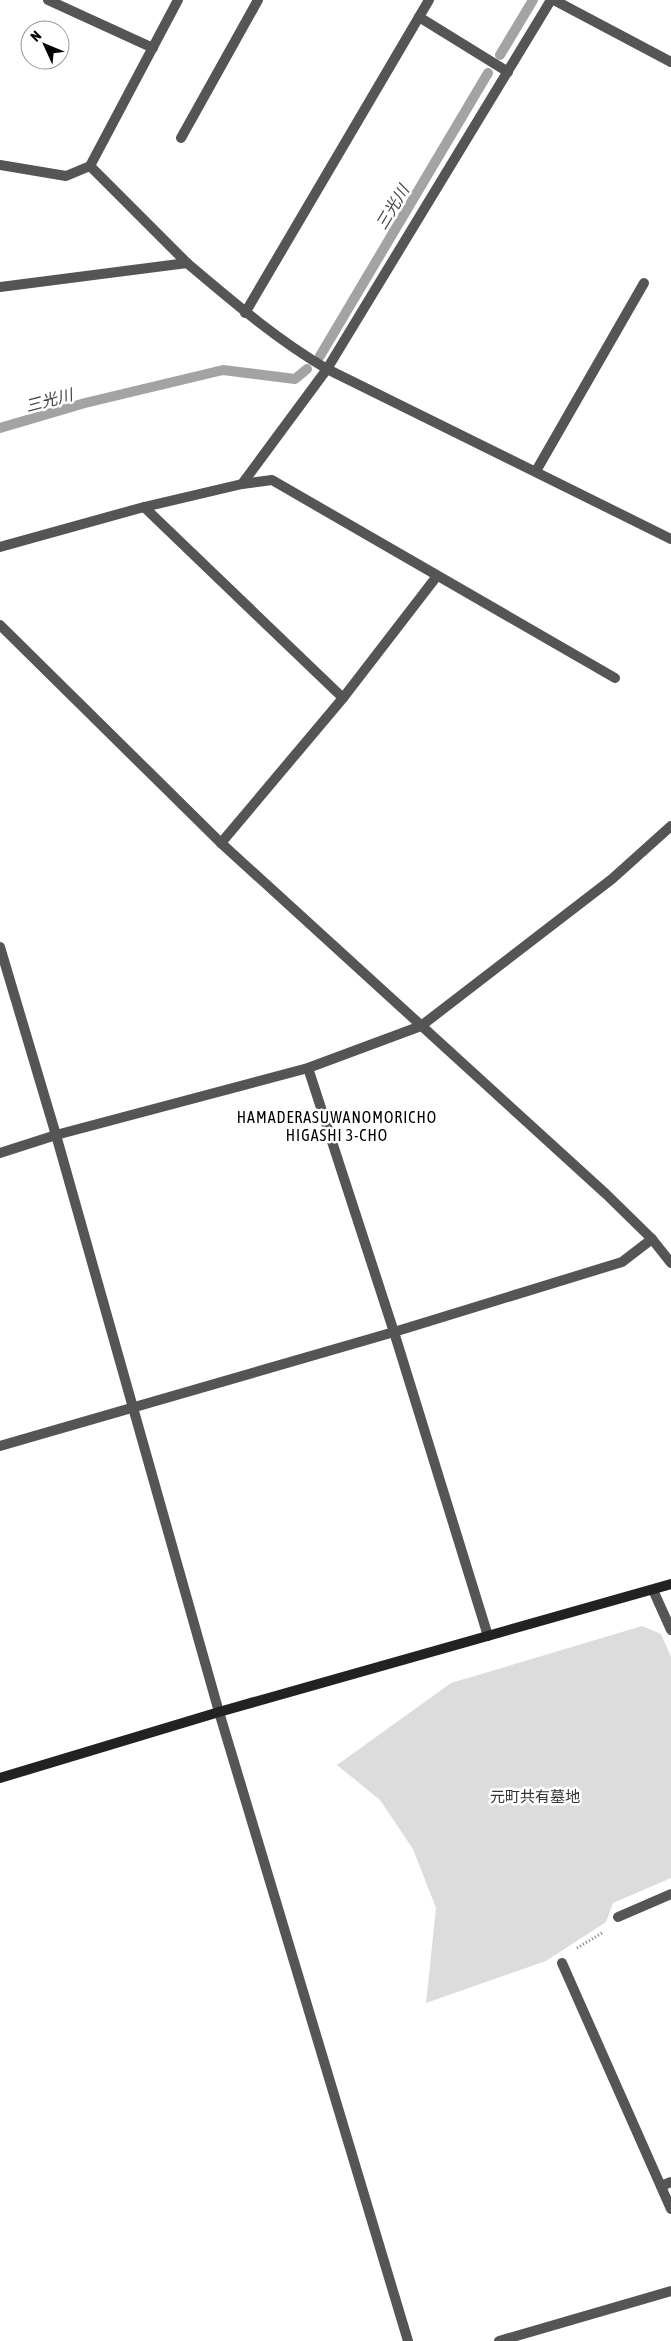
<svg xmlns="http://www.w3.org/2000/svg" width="671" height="2341" font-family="'Asap Condensed','Noto Sans JP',sans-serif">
<rect width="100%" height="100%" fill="#fff"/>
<!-- green -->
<polygon fill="#dcdcdc" points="642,1626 661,1634 671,1657 671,1878 613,1903 606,1922 546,1961 426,2003 436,1908 413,1849 380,1800 337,1765 451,1683"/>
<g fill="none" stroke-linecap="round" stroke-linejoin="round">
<!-- stream -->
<g stroke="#a3a3a3" stroke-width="10">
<polyline points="500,55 533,0"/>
<polyline points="320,356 488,73"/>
<polyline points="0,428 85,403 223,370 295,379 307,369"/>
</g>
<!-- path -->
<polyline stroke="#777" stroke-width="3" stroke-dasharray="1 2.5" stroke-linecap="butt" points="577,1948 602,1933"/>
<!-- lane -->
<polyline stroke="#555" stroke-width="10" points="242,484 327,369"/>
<!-- street -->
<g stroke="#555" stroke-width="10">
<polyline points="48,0 153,48"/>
<polyline points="554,0 671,62"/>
<polyline points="419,17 508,72"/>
<polyline points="181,138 258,0"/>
<polyline points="0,165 66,176 90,166 178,0"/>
<polyline points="90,166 187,263"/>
<path d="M 0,287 L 187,263 C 232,301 276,339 327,369 L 671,539"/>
<polyline points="245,313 429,0"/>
<polyline points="327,369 551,0"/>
<polyline points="536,471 644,283"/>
<polyline points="144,507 242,484 272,480 615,678"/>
<polyline points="0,547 144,507 343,698 221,843"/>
<polyline points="0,625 221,843 606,1194 652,1239 671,1263"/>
<polyline points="343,698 437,576"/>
<polyline points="0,947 56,1135 219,1712 408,2341"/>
<polyline points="308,1068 394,1332 488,1636"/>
<polyline points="0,1153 56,1135 308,1068 421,1026 612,879 671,826"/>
<polyline points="0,1446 394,1332 622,1262 652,1239"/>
<polyline points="653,1590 671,1630"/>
<polyline points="618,1917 671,1894"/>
<polyline points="562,1963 671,2209"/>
<polyline points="661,2186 671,2182"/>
<polyline points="499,2341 671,2291"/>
</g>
<!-- secondary -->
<polyline stroke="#222" stroke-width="10" points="0,1778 219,1712 671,1584"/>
</g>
<g text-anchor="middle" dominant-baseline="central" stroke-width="5" stroke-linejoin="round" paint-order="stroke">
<!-- park labels -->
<g font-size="15" fill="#333" stroke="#fff">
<text x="535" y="1796">元町共有墓地</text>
</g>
<!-- water labels -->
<g font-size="16" font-style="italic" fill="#444" stroke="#fff">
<text transform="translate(392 207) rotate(-59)">三光川</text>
<text transform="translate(49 400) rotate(-15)">三光川</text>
</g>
<!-- neighbourhood labels -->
<g font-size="16" letter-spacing="1" fill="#000" stroke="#fff">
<text x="337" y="1117">HAMADERASUWANOMORICHO<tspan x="337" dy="18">HIGASHI 3-CHO</tspan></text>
</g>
</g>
<!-- north arrow -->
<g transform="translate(45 45) rotate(314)"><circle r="24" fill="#ffffff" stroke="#999999"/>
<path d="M0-4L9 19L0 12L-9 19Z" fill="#000000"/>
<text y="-8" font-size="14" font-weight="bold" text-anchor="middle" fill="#000000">N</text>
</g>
</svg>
